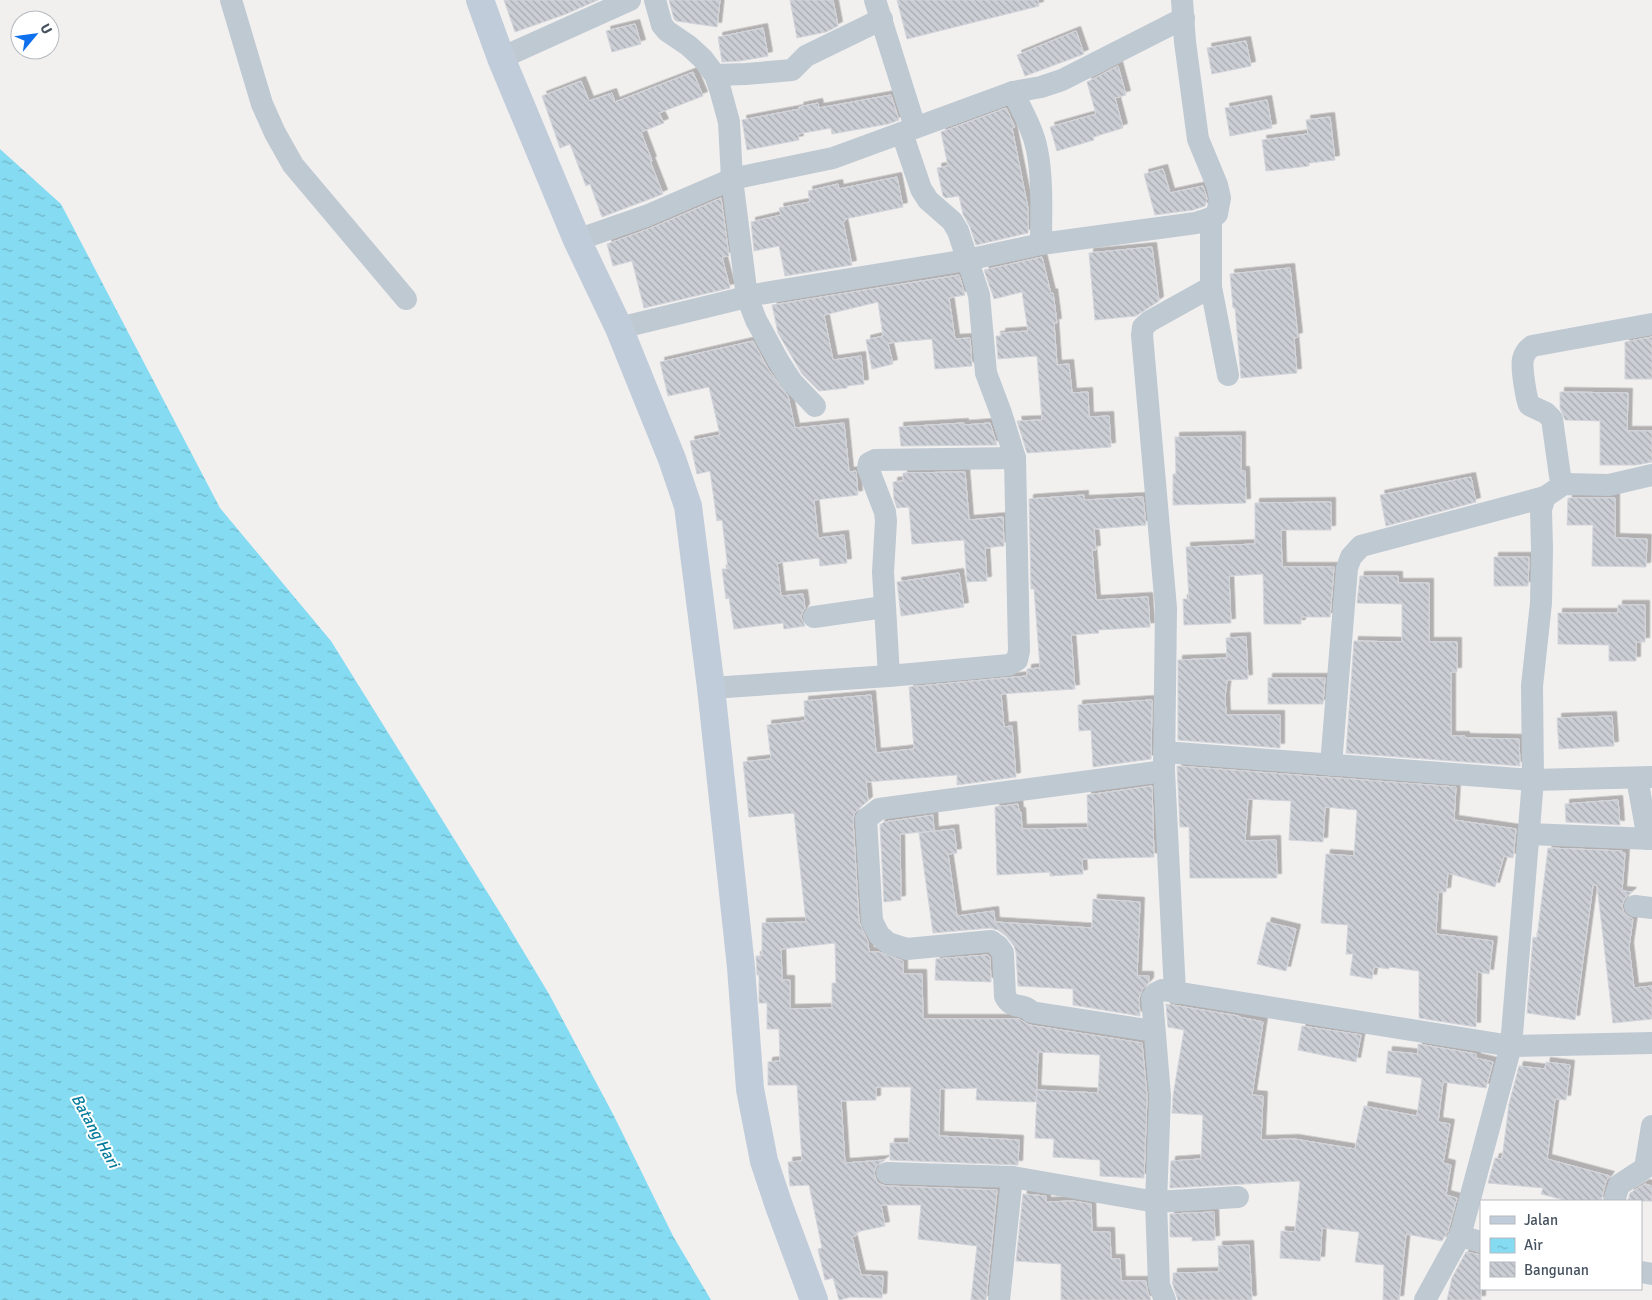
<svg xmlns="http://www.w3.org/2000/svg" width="1652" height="1300" font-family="Signika,sans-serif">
<defs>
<pattern id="water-ripples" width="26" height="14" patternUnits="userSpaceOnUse" patternTransform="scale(1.25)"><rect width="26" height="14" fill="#85dbf1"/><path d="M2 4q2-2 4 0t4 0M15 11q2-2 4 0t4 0" fill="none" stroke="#6fb4c6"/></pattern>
<pattern id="building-back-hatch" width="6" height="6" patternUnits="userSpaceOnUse" patternTransform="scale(1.25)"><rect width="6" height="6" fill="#cbced4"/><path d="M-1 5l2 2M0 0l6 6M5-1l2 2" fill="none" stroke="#a7aaaf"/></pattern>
<filter id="shadow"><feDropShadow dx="4.5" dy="-4.5" stdDeviation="0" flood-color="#0004"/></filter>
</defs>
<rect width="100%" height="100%" fill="#f2efef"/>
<!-- water -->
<polygon fill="url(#water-ripples)" points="0,149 61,204 220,508 331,641 507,924 549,994 614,1116 673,1236 711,1300 0,1300"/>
<!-- building -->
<g fill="url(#building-back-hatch)" stroke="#d2d5db" fill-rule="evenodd" filter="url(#shadow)">
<polygon points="504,0 598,0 566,14 515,32"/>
<polygon points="669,0 720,0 717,27 676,21 674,19"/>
<polygon points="790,0 833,0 838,26 826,32 797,38"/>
<polygon points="897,0 1038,0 1039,6 907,39"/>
<polygon points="635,24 641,44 612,52 606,31"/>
<polygon points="763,28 768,56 740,61 722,62 718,37"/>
<polygon points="1076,31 1084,54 1025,76 1017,55"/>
<polygon points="1246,41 1251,66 1212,74 1207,48"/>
<polygon points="1118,66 1126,95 1115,98 1123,128 1093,137 1094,140 1057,151 1050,127 1096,114 1087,82"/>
<polygon points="693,72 703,96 659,113 664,123 641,132 652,161 650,161 663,194 602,217 590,184 586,186 570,144 560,148 542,96 581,81 589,101 612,93 615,102"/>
<polygon points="891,95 899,120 888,124 832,134 831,128 798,134 799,140 747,150 742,120 800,109 799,107 818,103 819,108"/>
<polygon points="1267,100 1272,128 1230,136 1225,108"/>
<polygon points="1006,108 1015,127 1012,128 1028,208 1028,233 976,245 970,227 963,214 959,196 946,198 943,196 937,168 948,166 941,132"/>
<polygon points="1330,117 1335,160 1309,163 1309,166 1266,171 1262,140 1308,134 1306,120"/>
<polygon points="1163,169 1170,193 1203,186 1207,198 1205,206 1193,210 1155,215 1144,174"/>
<polygon points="897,177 903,207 845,219 845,221 843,222 852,265 785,276 779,246 754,251 751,222 781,215 779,208 810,202 808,191 838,184 839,189"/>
<polygon points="721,198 729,256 722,257 730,288 644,308 632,261 613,266 607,244 651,228"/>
<polygon points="1152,247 1159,301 1136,316 1095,320 1089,253"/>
<polygon points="1042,257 1051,294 1053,293 1057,323 1054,323 1057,365 1069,364 1072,393 1088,392 1089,417 1109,416 1111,447 1027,453 1017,421 1042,420 1037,356 998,359 996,336 1001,336 1001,333 1028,331 1022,292 994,299 984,270"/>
<polygon points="1290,268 1298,337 1294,338 1297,373 1241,378 1235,308 1233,308 1230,274"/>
<polygon points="959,275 965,295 949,298 955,339 970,338 972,366 935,369 932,339 888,343 893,364 872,369 866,340 883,336 878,302 824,315 833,360 861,356 864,384 847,386 847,388 819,391 802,374 778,333 772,305"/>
<polygon points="1652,337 1652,379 1625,379 1625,342"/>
<polygon points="753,341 768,369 788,396 795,428 844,423 849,472 856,471 858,495 814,500 818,538 844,535 847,563 820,566 819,558 777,563 781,596 803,594 805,608 802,613 801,618 805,626 784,629 783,623 734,629 729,598 726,599 722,569 728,569 722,520 717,521 710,471 697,474 690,441 720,435 709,387 668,396 660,362"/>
<polygon points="1560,392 1628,393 1627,431 1652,431 1652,462 1636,465 1600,465 1600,421 1565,420 1560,408"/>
<polygon points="964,423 964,425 990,423 997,445 901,446 899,427"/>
<polygon points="1241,436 1241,471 1245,471 1246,503 1173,505 1173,474 1176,474 1175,437"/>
<polygon points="965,472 969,520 1003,517 1004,546 985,548 987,581 967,582 964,540 912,544 909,507 897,508 894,499 893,482 903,481 903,473"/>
<polygon points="1471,477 1476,502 1386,526 1380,495"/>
<path d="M 1084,495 L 1084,500 L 1143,497 L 1146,525 L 1094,529 L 1096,550 L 1092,550 L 1096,600 L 1148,597 L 1150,627 L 1098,630 L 1099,633 L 1071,635 L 1075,689 L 1001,694 L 1004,727 L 1012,726 L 1016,777 L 957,785 L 957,775 L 866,782 L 868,801 L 858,809 L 854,814 L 853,820 L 859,922 L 868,942 L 869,952 L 879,952 L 903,961 L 903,974 L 922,974 L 923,1019 L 1019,1019 L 1029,1025 L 1142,1043 L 1147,1096 L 1144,1178 L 1100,1176 L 1100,1160 L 1053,1157 L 1054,1139 L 1035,1138 L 1037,1090 L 1098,1093 L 1100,1055 L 1038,1052 L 1036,1102 L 976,1100 L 977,1088 L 940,1089 L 939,1136 L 1019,1140 L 1018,1165 L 890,1160 L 890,1143 L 909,1143 L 911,1087 L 876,1087 L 876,1100 L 841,1101 L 845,1163 L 885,1160 L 876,1166 L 874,1173 L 876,1180 L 880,1184 L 886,1186 L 997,1190 L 986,1300 L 971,1300 L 977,1246 L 918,1239 L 921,1205 L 881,1205 L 885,1226 L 856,1232 L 857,1235 L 852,1237 L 861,1275 L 883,1276 L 882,1298 L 851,1297 L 839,1300 L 833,1278 L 825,1280 L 818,1249 L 822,1248 L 809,1185 L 790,1186 L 788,1162 L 802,1161 L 797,1085 L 768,1085 L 768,1062 L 780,1061 L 779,1029 L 767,1029 L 767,1003 L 759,1003 L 759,975 L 757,975 L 756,956 L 762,956 L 762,923 L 806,922 L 794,813 L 749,817 L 743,762 L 771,759 L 767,725 L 805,721 L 804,701 L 871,695 L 876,753 L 914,749 L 909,687 L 1027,676 L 1027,669 L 1040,668 L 1034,589 L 1031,589 L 1029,499 ZM 835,943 L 836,983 L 832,983 L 832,1008 L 790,1009 L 790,980 L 782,980 L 781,949 Z"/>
<polygon points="1568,498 1615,498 1615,538 1647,539 1646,567 1592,566 1593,525 1567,525"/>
<polygon points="1331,502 1331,530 1281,530 1282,567 1334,567 1330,617 1301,617 1301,624 1264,624 1263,574 1229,576 1231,623 1184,625 1183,599 1189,599 1186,547 1255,544 1255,503"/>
<polygon points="1494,557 1529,557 1528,586 1494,586"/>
<polygon points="959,573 964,607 901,616 897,582"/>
<polygon points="1360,576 1398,576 1398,583 1429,583 1429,642 1457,642 1457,672 1451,672 1451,736 1465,736 1465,738 1519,739 1520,766 1346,753 1354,641 1402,642 1402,604 1357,603"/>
<polygon points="1618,605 1645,605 1645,642 1636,642 1636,661 1609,661 1609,645 1558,644 1558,613 1618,613"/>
<polygon points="1246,637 1248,679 1227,680 1225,697 1226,715 1280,715 1280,748 1178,740 1178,660 1227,658 1226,638"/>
<polygon points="1268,678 1325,678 1323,704 1268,704"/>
<polygon points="1152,700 1151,759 1093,767 1091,730 1079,731 1078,705"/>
<polygon points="1612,716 1614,746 1559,749 1557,718"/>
<polygon points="1177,766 1456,787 1454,820 1516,829 1513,858 1504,856 1495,887 1448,873 1446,892 1438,892 1436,934 1493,941 1489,974 1477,972 1476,1027 1419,1018 1419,971 1389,967 1389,969 1374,967 1372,979 1350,975 1353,954 1346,954 1348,925 1321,923 1326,854 1354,856 1357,810 1325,807 1323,842 1289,840 1291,801 1248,799 1245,841 1276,840 1277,878 1190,878 1189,827 1180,827"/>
<polygon points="1152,786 1154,857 1082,859 1083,874 1050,876 1050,872 997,875 995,807 1018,804 1019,812 1021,812 1022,829 1088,828 1087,795"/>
<polygon points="1618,800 1620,825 1566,822 1565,804"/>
<polygon points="933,815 934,831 900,834 901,900 884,902 880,825 884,822"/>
<polygon points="954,829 957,853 948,854 957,916 994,911 995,922 1092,928 1093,899 1140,902 1137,976 1149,976 1149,982 1142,990 1139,998 1140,1016 1073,1005 1073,989 1018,986 1016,952 1014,946 1006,936 998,930 990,928 933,933 919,833"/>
<polygon points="1548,848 1622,851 1622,853 1625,853 1622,891 1632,892 1625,898 1622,905 1623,911 1627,916 1633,919 1629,947 1634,988 1652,986 1652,1019 1613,1023 1597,885 1593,885 1575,1020 1527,1013 1533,937 1537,938"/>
<polygon points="1267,922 1296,929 1286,971 1257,964"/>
<polygon points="987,955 990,957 991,982 935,980 936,959"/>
<polygon points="1166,1004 1239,1016 1239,1017 1263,1022 1252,1095 1263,1096 1261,1140 1294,1139 1355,1149 1364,1106 1417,1116 1422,1078 1386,1073 1388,1051 1418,1054 1418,1044 1476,1054 1476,1058 1493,1062 1486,1088 1443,1082 1438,1122 1450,1124 1443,1163 1451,1165 1446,1195 1457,1198 1448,1231 1442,1241 1406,1234 1399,1300 1383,1300 1384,1265 1355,1262 1359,1232 1322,1228 1320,1261 1280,1258 1281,1231 1295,1232 1300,1181 1170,1188 1171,1161 1201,1159 1203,1115 1172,1113 1173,1096 1184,1030 1168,1027"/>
<polygon points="1302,1026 1361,1035 1356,1062 1298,1050"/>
<polygon points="1546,1062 1570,1065 1566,1100 1555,1099 1547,1159 1610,1176 1606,1181 1601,1201 1568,1201 1541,1194 1543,1188 1488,1183 1495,1158 1502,1159 1509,1104 1519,1066 1545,1069"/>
<polygon points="1645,1184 1652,1186 1652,1201 1628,1201 1630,1193"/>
<polygon points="1023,1194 1046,1196 1046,1202 1073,1201 1091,1204 1092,1232 1110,1232 1111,1259 1120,1259 1121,1281 1146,1281 1147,1290 1151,1300 1061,1300 1061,1264 1016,1261"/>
<polygon points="1214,1212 1215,1240 1192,1241 1192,1237 1170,1237 1170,1214"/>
<polygon points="1249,1245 1252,1300 1178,1300 1172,1282 1173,1281 1173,1273 1219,1272 1218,1246"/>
<polygon points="1466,1252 1481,1255 1481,1300 1447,1300 1452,1278"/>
</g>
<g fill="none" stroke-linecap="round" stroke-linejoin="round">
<!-- street -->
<g stroke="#bec9d2" stroke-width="22">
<polyline points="231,0 262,104 275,133 293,165 406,299"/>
<polyline points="655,0 662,25 667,31 689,46 703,59 715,75 720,89 729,122 732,179 747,297 756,320 779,362 792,382 815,406"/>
<polyline points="875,0 915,127"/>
<polyline points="501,58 630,0"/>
<polyline points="715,75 746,74 792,70 806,56 882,19"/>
<path d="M 1013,92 C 1022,111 1033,129 1037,150 C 1043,180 1041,213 1041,244"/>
<polyline points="1211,218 1211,287 1228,375"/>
<polyline points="577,240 646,216 732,179 833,158 1013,92 1041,87 1062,80 1184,18"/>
<polyline points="619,328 759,294 967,260 1041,244 1196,223 1211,218 1217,214 1220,198 1217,185 1198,139 1185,42 1182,0"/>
<path d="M 1564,484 L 1560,476 L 1552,419 L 1546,413 L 1529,405 C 1526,397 1521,367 1523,359 C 1524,354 1528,349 1532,346 L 1652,324"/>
<polyline points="814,617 884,607"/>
<polyline points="889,676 883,572 886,521 885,512 868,468 869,463 875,460 1015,458"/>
<polyline points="711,688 889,676 1009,665 1017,660 1019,651 1015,458 1001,413 986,373 979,295 958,231 952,221 928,200 921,189 902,133"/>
<polyline points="1164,752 1533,780 1652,777"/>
<polyline points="1331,765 1347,568 1351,557 1361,546 1545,497"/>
<polyline points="1637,778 1648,839"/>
<polyline points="1529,834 1652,839"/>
<polyline points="1635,906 1652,908"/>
<polyline points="1175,993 1164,771 1166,608 1142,335 1143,327 1150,321 1211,287"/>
<path d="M 1153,1031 L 1031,1012 C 1024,1002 1012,1011 1005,996 L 1003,953 L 998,946 L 991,941 L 907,949 L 888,943 L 879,935 L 872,921 L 866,819 L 879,809 L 1164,771"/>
<polyline points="887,1173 1012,1177 1156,1202 1160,1096 1152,998 1156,993 1162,990 1511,1046 1652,1043"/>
<polyline points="1614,1201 1619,1185 1645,1168 1652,1126"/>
<polyline points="1460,1236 1481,1242"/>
<polyline points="1641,1272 1652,1274"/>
<polyline points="999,1300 1012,1177"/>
<polyline points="1165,1300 1159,1285 1156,1202 1238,1197"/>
<polyline points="1425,1300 1460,1236 1511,1046 1533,780 1532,686 1541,603 1542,549 1541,509 1545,497 1564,484 1609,485 1652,475"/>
</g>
<!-- secondary -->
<polyline stroke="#c0ccd9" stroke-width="28" points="480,0 501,58 577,240 619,328 672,459 688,506 711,688 741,967 750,1089 764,1161 779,1206 814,1300"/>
</g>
<g text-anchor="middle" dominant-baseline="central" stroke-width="4" stroke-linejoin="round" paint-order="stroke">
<!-- water labels -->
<g font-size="16" font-style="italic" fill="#057c9b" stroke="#fff">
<text transform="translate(95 1131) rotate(61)">Batang Hari</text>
</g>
</g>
<!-- legend -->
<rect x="1480" y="1200" width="162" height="90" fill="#ffffff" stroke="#b5babf"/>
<rect x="1490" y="1216" width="25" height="8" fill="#c0ccd9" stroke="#b5babf"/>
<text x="1524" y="1225" font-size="15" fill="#46525e">Jalan</text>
<rect x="1490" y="1238" width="25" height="15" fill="url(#water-ripples)" stroke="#b5babf"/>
<text x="1524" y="1250" font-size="15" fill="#46525e">Air</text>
<rect x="1490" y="1262" width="25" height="15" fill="url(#building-back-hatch)" stroke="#b5babf"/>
<text x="1524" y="1275" font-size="15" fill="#46525e">Bangunan</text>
<!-- north arrow -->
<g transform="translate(35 35) rotate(61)"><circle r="24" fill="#ffffff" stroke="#b5babf"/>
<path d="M0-4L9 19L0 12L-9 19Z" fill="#0e70ed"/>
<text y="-8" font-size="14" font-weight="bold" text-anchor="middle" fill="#46525e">U</text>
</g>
</svg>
